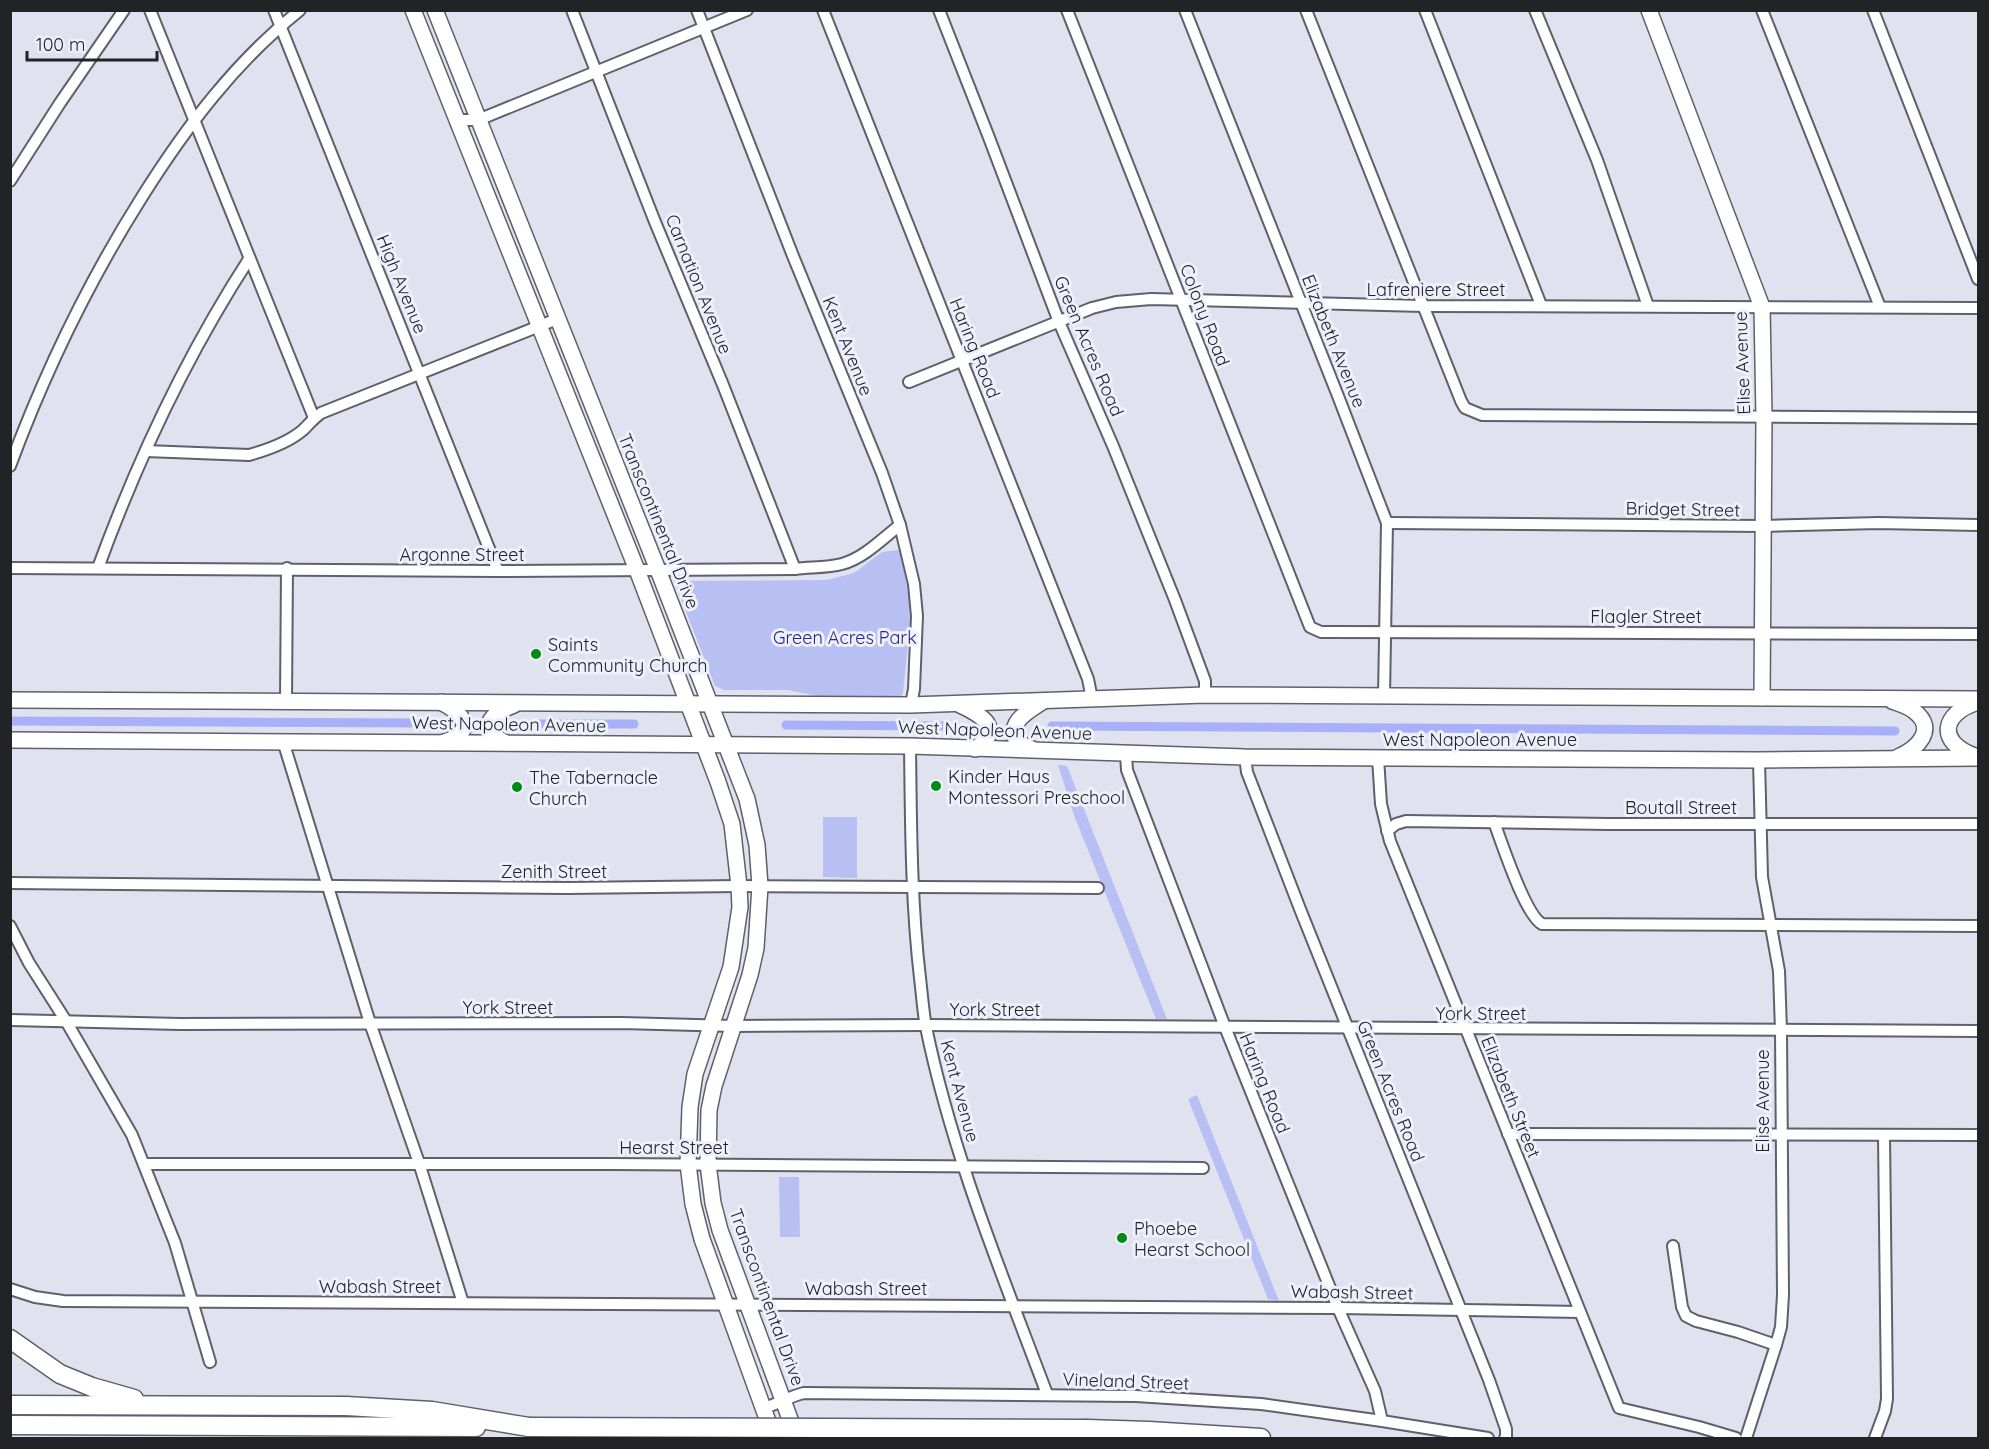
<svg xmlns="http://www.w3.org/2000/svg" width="1989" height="1449" font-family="Quicksand,sans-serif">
<rect width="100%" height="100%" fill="#e0e3ef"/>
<!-- green -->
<g fill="#b8bff3">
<polygon points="900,550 909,598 910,623 903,693 901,696 818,696 788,690 724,690 715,686 674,581 827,580 854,573 882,552"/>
<polygon points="1058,765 1067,766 1167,1019 1156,1019 1075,818"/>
<polygon points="823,817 857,817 857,878 823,877"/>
<polygon points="1197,1095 1279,1301 1268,1299 1188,1099"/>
<polygon points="779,1177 799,1177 800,1237 780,1237"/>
</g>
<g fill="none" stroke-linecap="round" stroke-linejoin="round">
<!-- canal -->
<g stroke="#a7b0f8" stroke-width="9">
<polyline points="10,721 423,723"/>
<polyline points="530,724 634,724"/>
<polyline points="786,725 947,726"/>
<polyline points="1052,726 1895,731"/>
</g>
<!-- street casing -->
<g stroke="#5e606b" stroke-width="14">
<g id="street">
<polyline points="150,10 314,418"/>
<polyline points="274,10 498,571"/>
<polyline points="572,10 655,222 723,385 795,569"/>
<polyline points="697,10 793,256 882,473 900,525 914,584 917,616 914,689 911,705"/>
<polyline points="823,10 1088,679 1092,699"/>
<polyline points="939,10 988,135 1059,322 1113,446 1175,600 1205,681 1205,695"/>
<polyline points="1067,10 1310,627 1321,632 1329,632 1978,634"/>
<polyline points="1185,10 1338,396 1387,523 1384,696"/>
<polyline points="1306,10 1461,401 1465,408 1482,415 1978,418"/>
<polyline points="1425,10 1541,305"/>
<polyline points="1535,10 1597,160 1648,306"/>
<polyline points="1762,10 1880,307"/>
<polyline points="1873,10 1978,279"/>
<polyline points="456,120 478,120 747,10"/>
<polyline points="10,181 60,103 124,10"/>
<polyline points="909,382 1092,308 1116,302 1151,299 1423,306 1978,308"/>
<path d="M 146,451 L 249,455 C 267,450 288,443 303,430 C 309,424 314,418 321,413 L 557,319"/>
<path d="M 10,466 C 46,369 87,284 142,197 C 186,127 235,62 300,10"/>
<polyline points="1387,523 1763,526 1879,523 1978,525"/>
<path d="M 10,568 L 498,571 L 795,569 C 810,567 827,568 842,564 C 864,558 882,539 900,525"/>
<path d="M 98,568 C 137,461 187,355 249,259"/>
<polyline points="286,701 287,568"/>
<polyline points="283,741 370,1023 419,1163 463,1303"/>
<path d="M 910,746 C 911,824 911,901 920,978 C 922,994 923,1011 926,1027 C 952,1154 1002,1274 1047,1394"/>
<polyline points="1126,754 1127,770 1225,1027 1338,1308 1375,1391 1382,1421"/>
<polyline points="1245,757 1247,772 1300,909 1489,1380 1506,1429 1506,1437 1505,1438"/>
<polyline points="1378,758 1381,804 1390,841 1619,1408 1699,1427 1736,1438"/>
<path d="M 1494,822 C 1502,843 1525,915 1542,924 L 1978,926"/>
<polyline points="1387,831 1396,824 1406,821 1609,824 1978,824"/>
<polyline points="10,883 567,888 739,886 1098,888"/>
<polyline points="10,926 29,963 66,1021 132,1135 175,1243 210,1362"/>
<polyline points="10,1020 180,1024 622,1023 733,1026 926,1025 1978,1031"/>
<polyline points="1508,1134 1978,1135"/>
<polyline points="144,1164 609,1164 1203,1168"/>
<polyline points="1673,1246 1682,1307 1686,1316 1696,1321 1738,1332 1776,1345"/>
<polyline points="10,1289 35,1297 63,1301 1338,1308 1580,1312"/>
<path d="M 764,1408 C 778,1404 790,1396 804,1393 L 1136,1396 L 1261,1404 L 1382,1421 L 1488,1438"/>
<polyline points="1746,1438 1776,1345 1781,1327 1783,1295 1781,1031 1779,971 1762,877 1759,760"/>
<polyline points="1875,1438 1885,1411 1887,1399 1884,1135"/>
</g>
</g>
<!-- secondary casing -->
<g stroke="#5e606b" stroke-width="18">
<g id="secondary">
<polyline points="413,10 637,570 718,782 732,824 739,886 740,907 731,967 695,1074 690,1107 688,1164 693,1204 702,1239 774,1438"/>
<polyline points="435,10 658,570 747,799 757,845 760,886 756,948 750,975 714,1086 709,1110 708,1164 713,1203 720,1230 797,1438"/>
<polyline points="1649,10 1762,307 1764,417 1762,698"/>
<polyline points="10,700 911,705 1205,695 1978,699"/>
<path d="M 1892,701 C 1900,704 1908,706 1914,711 C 1938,729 1917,749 1898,757"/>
<path d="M 441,702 C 464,714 477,731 444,742"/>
<path d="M 960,705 C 982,715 1005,729 975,749"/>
<polyline points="10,740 910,746 1245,757 1759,760 1978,758"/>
<path d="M 506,743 C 476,729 490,714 514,705"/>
<path d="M 1032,749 L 1017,742 C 1007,722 1027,712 1042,702"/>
<path d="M 1975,756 C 1936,742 1942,713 1978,702"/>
</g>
</g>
<!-- highway casing -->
<g stroke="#5e606b" stroke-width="21">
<g id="highway">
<polyline points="10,1339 60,1374 92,1387 134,1399"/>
<polyline points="10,1405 346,1406 432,1411 529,1427"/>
<polyline points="10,1425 476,1427"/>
<polyline points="1087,1429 1149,1431 1261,1438"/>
</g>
</g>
<!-- street -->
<use href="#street" stroke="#fff" stroke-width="10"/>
<!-- secondary -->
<use href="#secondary" stroke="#fff" stroke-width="15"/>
<!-- highway -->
<use href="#highway" stroke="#fff" stroke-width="18"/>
<!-- highway-bridge casing -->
<g stroke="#5e606b" stroke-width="21" stroke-linecap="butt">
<polyline id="highway-bridge" points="529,1427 1087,1429"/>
</g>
<!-- highway-bridge -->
<use href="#highway-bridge" stroke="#fff" stroke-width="18"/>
</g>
<!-- markers -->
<g fill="#038a14" stroke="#eef0fc" stroke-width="2">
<circle cx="536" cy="654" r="6"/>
<circle cx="936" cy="786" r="6"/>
<circle cx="517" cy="787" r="6"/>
<circle cx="1122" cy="1238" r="6"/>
</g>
<g text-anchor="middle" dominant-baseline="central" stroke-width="6" stroke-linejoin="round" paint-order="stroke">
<!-- street labels -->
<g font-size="18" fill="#222327" stroke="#eef0fc">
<text transform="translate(402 284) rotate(68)">High Avenue</text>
<text transform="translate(699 284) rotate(68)">Carnation Avenue</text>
<text x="1436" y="289">Lafreniere Street</text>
<text transform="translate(1205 315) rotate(69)">Colony Road</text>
<text transform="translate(1334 341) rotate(68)">Elizabeth Avenue</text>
<text transform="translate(848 346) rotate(68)">Kent Avenue</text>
<text transform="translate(1089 346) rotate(67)">Green Acres Road</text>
<text transform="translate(975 348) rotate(68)">Haring Road</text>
<text transform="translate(1742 363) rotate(-92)">Elise Avenue</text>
<text transform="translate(1683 509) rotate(1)">Bridget Street</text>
<text transform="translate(659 521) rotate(68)">Transcontinental Drive</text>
<text x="462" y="554">Argonne Street</text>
<text x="1646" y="616">Flagler Street</text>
<text transform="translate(509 724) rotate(1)">West Napoleon Avenue</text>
<text transform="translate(995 730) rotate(2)">West Napoleon Avenue</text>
<text x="1480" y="739">West Napoleon Avenue</text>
<text x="1681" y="807">Boutall Street</text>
<text x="554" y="871">Zenith Street</text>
<text x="508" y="1007">York Street</text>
<text x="995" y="1009">York Street</text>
<text x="1481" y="1013">York Street</text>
<text transform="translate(1265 1083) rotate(68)">Haring Road</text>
<text transform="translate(960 1091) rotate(75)">Kent Avenue</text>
<text transform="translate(1391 1091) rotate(68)">Green Acres Road</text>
<text transform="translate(1511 1097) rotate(68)">Elizabeth Street</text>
<text transform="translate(1762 1101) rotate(-90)">Elise Avenue</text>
<text x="674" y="1147">Hearst Street</text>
<text x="380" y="1286">Wabash Street</text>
<text x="866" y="1288">Wabash Street</text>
<text transform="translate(1352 1292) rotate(1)">Wabash Street</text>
<text transform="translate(767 1297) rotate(70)">Transcontinental Drive</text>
<text transform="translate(1126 1381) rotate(2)">Vineland Street</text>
</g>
<!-- park labels -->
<g font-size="18" fill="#2c2387" stroke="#eef0fc">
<text x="845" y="637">Green Acres Park</text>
</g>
<!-- poi labels -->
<g font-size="18" fill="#222327" stroke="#eef0fc" text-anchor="start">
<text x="548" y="644">Saints<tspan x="548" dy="21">Community Church</tspan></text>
<text x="948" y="776">Kinder Haus<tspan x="948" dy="21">Montessori Preschool</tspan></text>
<text x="529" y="777">The Tabernacle<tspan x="529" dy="21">Church</tspan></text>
<text x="1134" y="1228">Phoebe<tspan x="1134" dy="21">Hearst School</tspan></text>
</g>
</g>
<!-- border -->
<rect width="1989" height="1449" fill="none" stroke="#222327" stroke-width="24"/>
<!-- scale -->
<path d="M27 51v9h130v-9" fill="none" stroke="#222327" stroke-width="3"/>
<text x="36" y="51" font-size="18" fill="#222327" stroke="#eef0fc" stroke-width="4.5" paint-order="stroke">100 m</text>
</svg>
